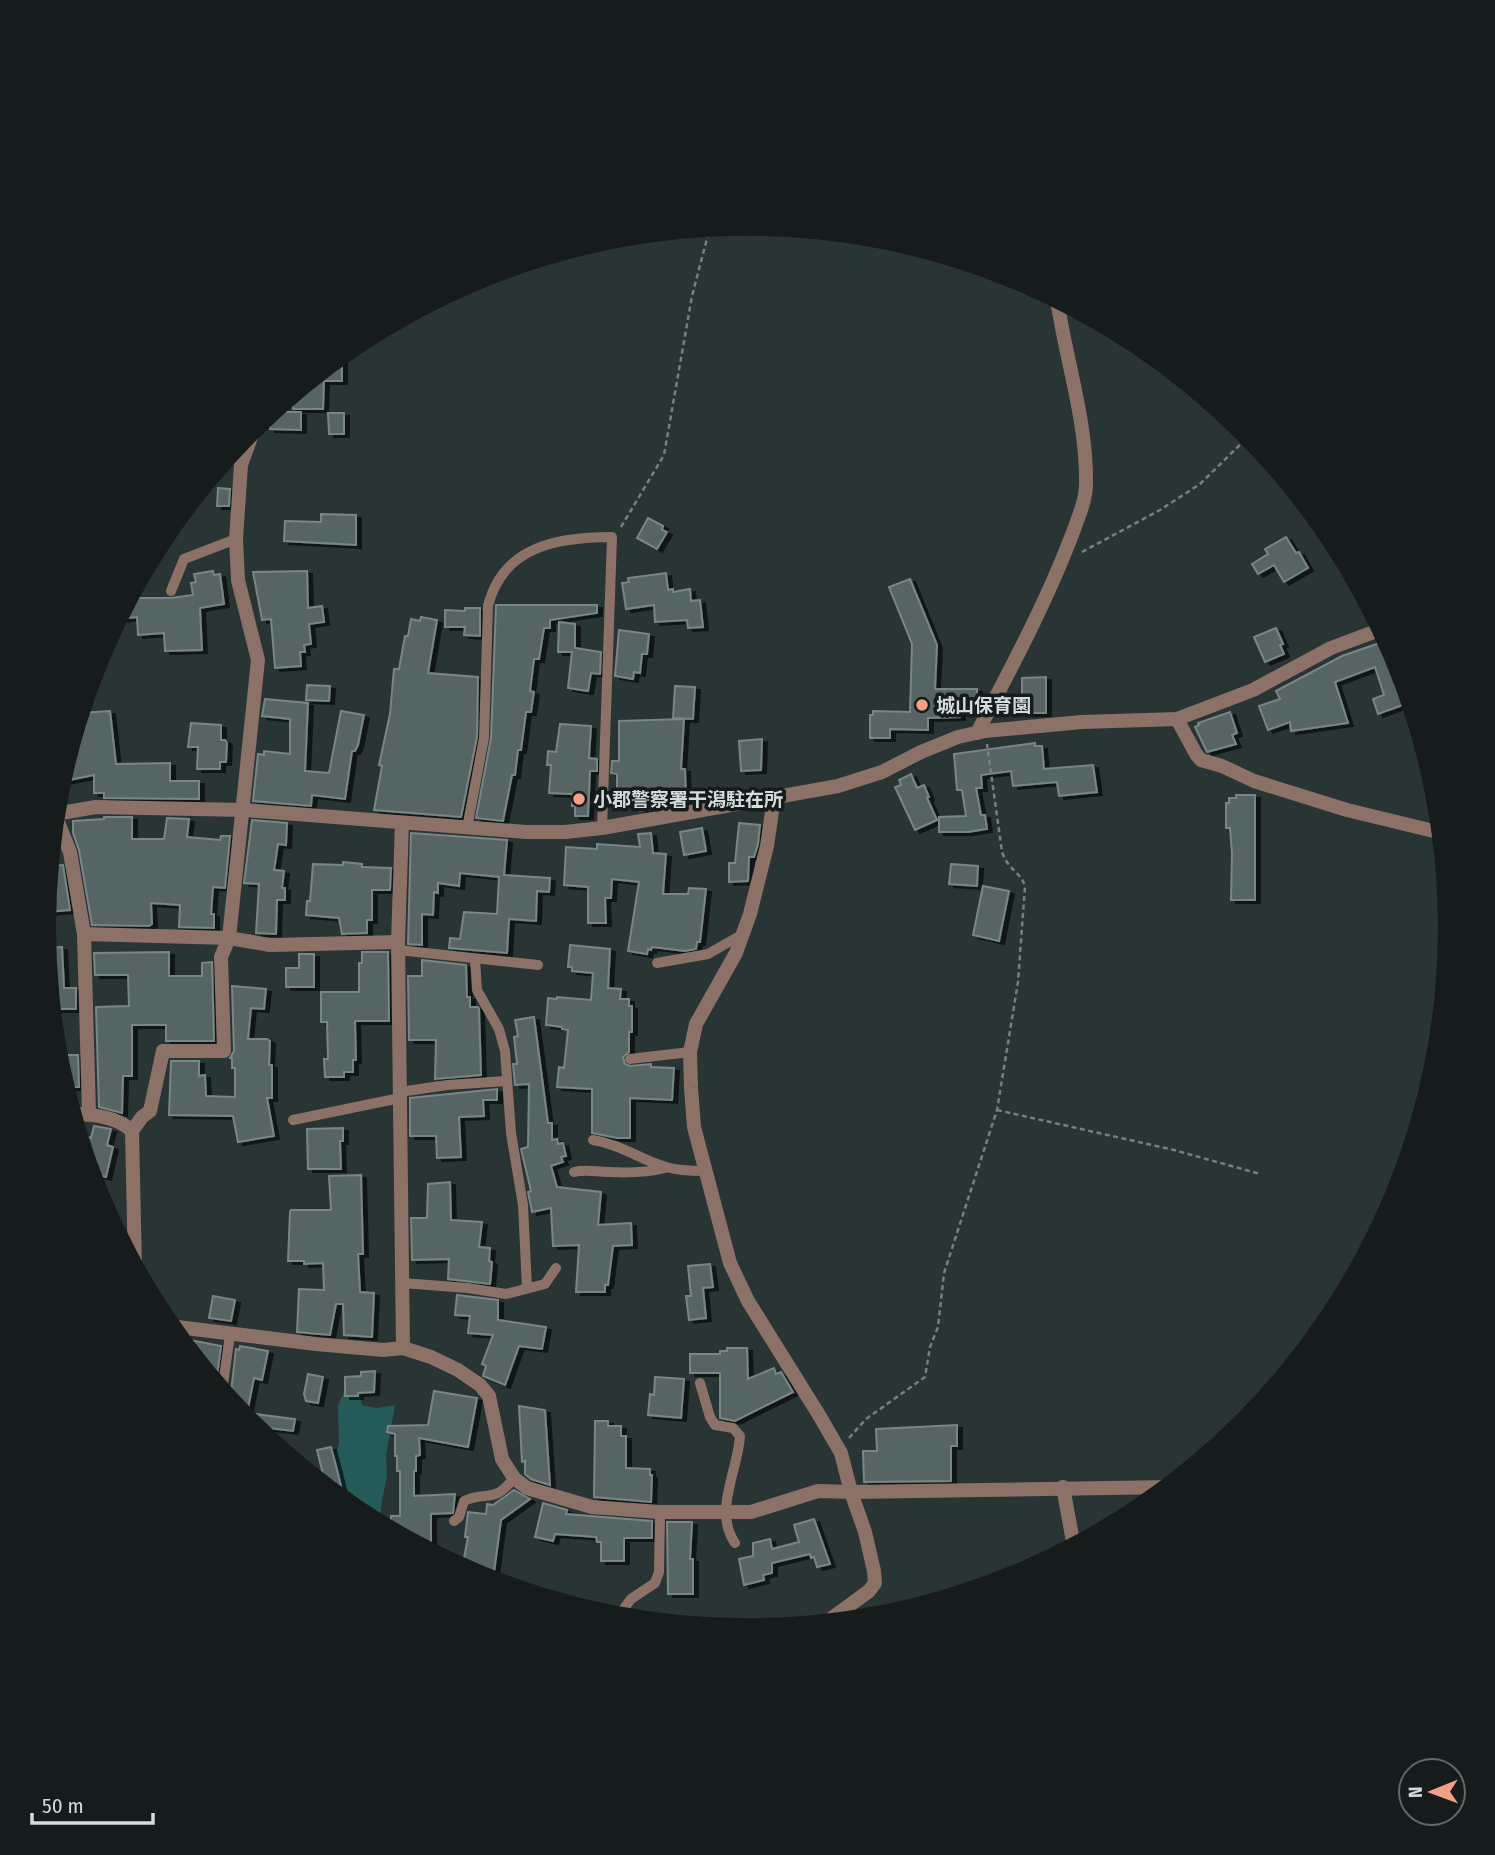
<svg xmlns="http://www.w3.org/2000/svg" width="1495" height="1855" font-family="'Fira Sans Condensed','Noto Sans JP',sans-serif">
<defs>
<filter id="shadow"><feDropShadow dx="5" dy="3" stdDeviation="0" flood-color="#0009"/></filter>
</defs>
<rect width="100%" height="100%" fill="#283534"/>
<!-- green -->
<polygon fill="#245b59" points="359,1386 362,1405 376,1408 395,1405 386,1455 387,1476 381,1506 380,1525 356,1512 317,1481 331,1465 339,1444 338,1405 346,1388"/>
<!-- building -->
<g fill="#576564" stroke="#788685" stroke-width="2" filter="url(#shadow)">
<polygon points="334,361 342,361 342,381 324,381 323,409 293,409 293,395"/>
<polygon points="272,412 301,412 301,430 270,429"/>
<polygon points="328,413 344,413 344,434 329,434"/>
<polygon points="218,488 230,489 229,506 217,506"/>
<polygon points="321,514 356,515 356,545 284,541 285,521 321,522"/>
<polygon points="648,518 663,526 662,530 667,532 657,549 637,538"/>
<polygon points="1286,537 1296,553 1299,552 1308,568 1284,582 1274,565 1258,574 1252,564 1268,554 1265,549"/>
<polygon points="213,571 214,575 220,574 224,604 200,608 202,650 165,651 164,633 138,635 137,617 118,619 129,598 171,598 193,595 191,583 196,582 194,574"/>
<polygon points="307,571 308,608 322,606 324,622 309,624 311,644 304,645 305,652 300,652 301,666 275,668 271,619 262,620 253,572"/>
<polygon points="666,573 668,590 673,589 673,592 690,589 691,601 700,600 703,627 688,628 687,620 655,622 654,605 626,609 622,583 629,582 628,578"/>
<polygon points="910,579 937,645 935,689 977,689 977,711 960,711 960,717 928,718 928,730 890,729 890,738 870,738 870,715 873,715 873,711 910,712 912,644 889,587"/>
<polygon points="496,605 597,605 597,613 550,620 550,628 544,628 539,659 534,659 530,691 534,692 531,712 526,712 521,750 518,750 515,775 512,775 503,821 476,818 491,738"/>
<polygon points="465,608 480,608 480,636 464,635 465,627 445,627 445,610 465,611"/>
<polygon points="421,617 437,620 428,673 478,677 477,737 461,817 374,810 382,766 379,765 390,714 394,669 399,669 405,636 408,636 411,619 420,621"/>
<polygon points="559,622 575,624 575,648 601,652 600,674 591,673 588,691 568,688 572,652 558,652"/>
<polygon points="1276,628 1283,644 1280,645 1284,654 1265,662 1254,637"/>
<polygon points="619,630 649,634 647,654 642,654 640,673 634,672 633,679 615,676"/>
<polygon points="1388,640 1398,661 1391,663 1398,683 1395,684 1403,705 1378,714 1373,699 1384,695 1375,667 1335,682 1348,723 1291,731 1290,722 1268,730 1259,706 1280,699 1276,691 1342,656"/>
<polygon points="1046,677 1046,713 1022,713 1022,678"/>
<polygon points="307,685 330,686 329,701 306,700"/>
<polygon points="675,686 695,687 693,719 673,718"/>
<polygon points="265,699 308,703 305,771 329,773 341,711 364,715 358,745 355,751 352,751 345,799 312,795 311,806 253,801 258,754 264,755 264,751 290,754 290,719 262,716"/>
<polygon points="110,711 116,764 170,763 170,781 199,781 199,799 104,798 104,793 94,793 94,775 60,782 81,713"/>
<polygon points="1230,712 1237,733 1232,735 1236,744 1207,752 1195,727 1199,725 1198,723"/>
<polygon points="684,719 681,769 685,769 686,800 677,800 677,805 640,811 640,790 617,791 617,774 611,773 612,761 619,761 619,721"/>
<polygon points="191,723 221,725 221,740 225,740 227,743 226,762 220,762 220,769 197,769 198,747 188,747"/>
<polygon points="560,724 591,726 589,758 597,759 597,771 590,771 588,816 575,816 575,806 572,806 572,794 549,793 551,765 547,765 548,751 556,752"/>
<polygon points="762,739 761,770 741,771 739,741"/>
<polygon points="1035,743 1035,746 1042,746 1044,769 1093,765 1097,792 1059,796 1057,782 1013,786 1011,771 981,775 982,788 976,788 981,815 985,815 987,829 968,832 939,832 939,817 966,816 962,790 957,790 954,754"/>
<polygon points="911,774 917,788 924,785 929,797 927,798 937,820 915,830 895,787 901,785 899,780"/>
<polygon points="1236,795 1255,795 1255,900 1231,900 1232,854 1230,828 1226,828 1226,803 1229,803 1229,798 1236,798"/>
<polygon points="104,817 132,817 132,839 164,839 167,818 189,819 187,837 220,840 221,836 230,836 225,888 213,887 211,914 214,914 214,928 179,927 180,905 151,903 152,924 149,926 92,925 79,850 73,833 73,821 104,819"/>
<polygon points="252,820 287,823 286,845 278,844 274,870 284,871 282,888 285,888 285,900 277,900 276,934 256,933 259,884 244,883"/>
<polygon points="739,823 760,825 758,844 754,857 749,857 748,881 729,882 729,863 735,863"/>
<polygon points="702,828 706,851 684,855 680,832"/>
<polygon points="411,833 507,840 504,875 550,878 549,892 537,891 536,921 509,919 507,953 449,948 450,938 460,939 464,912 497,914 499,877 460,873 459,886 438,883 438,893 434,892 433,915 422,914 422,945 408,944"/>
<polygon points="651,833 653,853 666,854 663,894 688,894 689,888 706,889 700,942 697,942 696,949 685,951 652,947 651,950 648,949 647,954 628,951 639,882 612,879 611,898 605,898 606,923 588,923 588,887 564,885 566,847 597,849 597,844 640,847 638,834"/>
<polygon points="343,862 362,864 362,867 391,868 390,890 372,890 372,920 367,920 367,933 342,934 339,918 306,915 307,901 310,901 313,864 343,865"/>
<polygon points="951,864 978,866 977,886 949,884"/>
<polygon points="63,865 70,910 47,912 50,866"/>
<polygon points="983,886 1009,891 999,941 973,935"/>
<polygon points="570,945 610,949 608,988 621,989 620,999 629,999 629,1006 632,1006 632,1032 629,1032 629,1052 623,1057 625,1064 630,1066 651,1064 651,1067 674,1068 672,1100 630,1098 630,1138 617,1138 592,1133 592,1089 557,1087 559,1067 564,1068 568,1030 562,1029 562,1027 546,1025 548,998 557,999 557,997 591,1000 593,973 572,971 572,967 568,967"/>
<polygon points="62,947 64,988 76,988 76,1009 52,1009 46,948"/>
<polygon points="169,952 169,976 202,976 202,963 212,962 214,1041 166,1041 166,1025 132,1025 132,1076 123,1076 122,1113 99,1107 96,1007 129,1006 128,975 95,975 94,953"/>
<polygon points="362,952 388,952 389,1021 355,1021 356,1060 353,1060 353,1072 344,1072 344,1077 325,1077 324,1059 328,1059 327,1022 321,1022 321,992 359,992 359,963 362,963"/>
<polygon points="299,954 314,954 314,987 286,987 286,968 299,968"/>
<polygon points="422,960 466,965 467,997 470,997 470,1007 478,1007 479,1009 481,1075 435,1079 436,1040 409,1040 408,976 422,976"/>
<polygon points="232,986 266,989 264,1009 251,1008 248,1039 267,1039 270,1041 269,1065 272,1065 272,1098 267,1098 274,1136 238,1142 233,1116 169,1115 171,1061 199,1061 199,1076 205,1075 206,1096 235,1097 235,1068 232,1068 232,1058 230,1058 234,1051"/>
<polygon points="534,1017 548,1123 552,1123 552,1140 557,1139 558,1144 563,1143 566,1156 561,1157 563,1162 551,1166 557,1187 601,1192 598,1225 631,1223 632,1245 613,1246 608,1285 605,1285 605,1292 576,1292 579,1245 553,1246 551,1208 532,1212 528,1192 531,1191 521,1149 528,1147 529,1084 515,1085 513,1064 517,1064 514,1037 518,1036 515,1020"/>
<polygon points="56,1055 78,1055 79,1087 64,1087"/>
<polygon points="497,1089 497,1100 483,1100 484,1116 459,1117 461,1157 437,1158 436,1136 410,1136 410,1098"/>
<polygon points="94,1126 111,1129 107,1145 113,1147 106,1177 90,1173 78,1134 91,1138"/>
<polygon points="343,1128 343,1141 340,1141 341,1169 308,1169 307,1129"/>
<polygon points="361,1175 363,1254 358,1254 360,1292 374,1293 372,1337 344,1335 343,1304 336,1304 330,1335 297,1332 299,1289 324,1290 323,1263 304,1264 304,1261 288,1261 290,1212 291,1210 331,1210 329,1176"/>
<polygon points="450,1182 451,1220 482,1222 479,1247 490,1248 489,1261 492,1262 490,1284 448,1279 449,1259 412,1260 411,1218 427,1218 428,1184"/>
<polygon points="710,1264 713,1287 703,1288 706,1318 689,1320 686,1296 691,1296 688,1266"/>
<polygon points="457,1295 498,1300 498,1320 546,1327 542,1349 519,1346 505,1385 483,1376 486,1366 482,1364 493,1335 468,1333 470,1316 455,1315"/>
<polygon points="213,1296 235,1300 231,1321 209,1318"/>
<polygon points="190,1340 221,1346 217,1376 208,1374 188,1350"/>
<polygon points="240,1346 268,1351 262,1380 254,1378 247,1413 295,1419 293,1431 252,1426 230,1401 236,1349 239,1350"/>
<polygon points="727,1348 747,1348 748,1379 774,1368 776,1374 781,1372 793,1392 735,1421 720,1418 720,1373 690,1373 690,1354 720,1354 720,1351 727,1351"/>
<polygon points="375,1371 374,1392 358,1393 358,1396 345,1396 345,1377 361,1376 361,1372"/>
<polygon points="308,1374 323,1377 318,1403 306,1401 304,1394"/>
<polygon points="655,1377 684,1379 681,1418 648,1415 650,1394 654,1395"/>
<polygon points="434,1391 477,1398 468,1447 419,1438 420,1455 416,1456 416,1471 414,1471 414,1496 455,1494 453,1513 431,1514 431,1553 391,1531 391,1516 400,1516 400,1471 397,1471 397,1456 395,1456 395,1434 387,1432 388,1426 428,1425"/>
<polygon points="519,1406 545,1410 550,1485 531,1479 525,1474 525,1461 522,1462"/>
<polygon points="595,1421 608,1421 608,1426 621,1426 621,1436 626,1436 626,1468 650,1469 650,1475 652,1475 651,1502 594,1497"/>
<polygon points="957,1425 957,1446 951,1446 951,1481 864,1482 863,1451 877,1451 876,1429"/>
<polygon points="331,1447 337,1470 345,1503 322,1484 319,1475 323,1474 317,1450"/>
<polygon points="514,1490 530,1499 501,1520 493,1580 478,1578 462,1569 468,1537 465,1537 468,1512 486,1514 487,1504 493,1505"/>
<polygon points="543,1503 567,1510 566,1514 652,1521 652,1538 624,1538 624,1561 601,1561 601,1542 597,1542 596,1537 555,1534 553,1541 535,1537"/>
<polygon points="814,1519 830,1564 817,1567 814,1557 811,1558 810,1554 772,1563 772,1573 763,1575 764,1580 744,1585 739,1559 753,1556 753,1543 770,1539 772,1549 799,1542 794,1525"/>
<polygon points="667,1522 692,1522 690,1559 693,1559 693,1594 668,1594"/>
</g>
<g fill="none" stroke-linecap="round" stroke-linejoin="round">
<!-- path -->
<g stroke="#768080" stroke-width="2.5" stroke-dasharray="5 3.5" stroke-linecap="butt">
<polyline points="621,527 664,455 692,296 710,227"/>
<polyline points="1082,552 1160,510 1200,484 1250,435"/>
<polyline points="997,1110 1174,1150 1260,1174"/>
<path d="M 849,1438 L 866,1419 L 925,1377 L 930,1347 L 938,1327 L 944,1273 L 997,1110 L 1018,982 L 1025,886 C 1019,870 1009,871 1002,852 L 987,744"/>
</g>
<!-- service -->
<g stroke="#8c7167" stroke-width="10">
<polyline points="171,591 184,559 236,539"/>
<path d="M 467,828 L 484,738 L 488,606 C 503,546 558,537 612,537 L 602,828"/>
<polyline points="398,950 538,965"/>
<polyline points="475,959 477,990 499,1029 505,1051 511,1133 523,1205 527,1288"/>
<polyline points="657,963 708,954 743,934"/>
<polyline points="630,1059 690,1052"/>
<polyline points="400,1092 447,1085 506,1081"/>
<polyline points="293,1120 400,1098"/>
<path d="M 593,1140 C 620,1144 641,1160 666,1167 C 679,1171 692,1171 705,1171"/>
<path d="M 574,1172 C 587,1169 596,1172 608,1172 C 628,1173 646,1173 665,1168"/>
<polyline points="402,1283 468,1288 506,1294 545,1284 556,1268"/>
<path d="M 700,1383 L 710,1417 L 715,1425 L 733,1428 L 740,1436 C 738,1471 713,1511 735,1543"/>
<polyline points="222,1391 230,1335"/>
<polyline points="268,1440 276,1441"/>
<path d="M 454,1521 L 459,1517 L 464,1501 C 488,1490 493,1505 514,1478"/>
<polyline points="617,1618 631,1599 655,1583 659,1572 660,1512"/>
</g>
<!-- minor -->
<g stroke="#8c7167" stroke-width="14">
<polyline points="1177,719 1196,754 1201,760 1222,766 1254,781 1347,810 1442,833"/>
<path d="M 977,733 C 1010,670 1044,607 1070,540 C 1076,523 1086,502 1086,484 C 1087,421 1066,361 1057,299"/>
<polyline points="774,798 767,846 750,914 736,953 696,1024 690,1052 691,1088 694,1127 730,1263 748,1301 819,1415 841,1453 851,1492 865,1532 874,1571 875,1583 869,1591 824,1624"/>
<polyline points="55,814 96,807 244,810 526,832 565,832 602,828 838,786 882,772 921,752 958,737 985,731 1082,722 1177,719 1253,690 1331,648 1382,629"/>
<polyline points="55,815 70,852 84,934 89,1114"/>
<polyline points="402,823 398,942 403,1348"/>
<polyline points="84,934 229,938 270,945 398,942"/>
<path d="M 72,1114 C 91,1114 118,1117 132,1131 L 135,1268"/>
<polyline points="132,1131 142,1117 150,1111 163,1051 224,1051 221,957 229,938 258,660 238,580 236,539 241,465 255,426"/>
<polyline points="169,1326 316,1344 383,1350 403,1348 431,1357 458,1370 480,1385 489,1396 502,1459 514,1478 527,1488 592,1507 660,1512 751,1512 818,1491 851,1492 1170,1487"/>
<polyline points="1063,1487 1074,1547"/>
</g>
</g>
<!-- markers -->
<g fill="#f39f83" stroke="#161b1b" stroke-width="2.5">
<circle cx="922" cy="705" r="7"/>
<circle cx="579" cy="799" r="7"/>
</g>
<g text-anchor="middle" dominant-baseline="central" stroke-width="7" stroke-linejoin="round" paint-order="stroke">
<!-- poi labels -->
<g font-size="19" font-weight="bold" fill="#d3dbdb" stroke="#161b1b" text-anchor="start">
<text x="936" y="705">城山保育園</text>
<text x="593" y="799">小郡警察署干潟駐在所</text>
</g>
</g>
<!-- crop -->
<path d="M0 0H1495V1855H0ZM56 927a691 691 0 1 1 1382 0a691 691 0 1 1-1382 0Z" fill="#161b1b" fill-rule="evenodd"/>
<!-- north arrow -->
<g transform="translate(1432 1792) rotate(269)"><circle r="33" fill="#161b1b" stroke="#626868" stroke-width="2"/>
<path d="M0-5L12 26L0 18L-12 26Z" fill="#f39f83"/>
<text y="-10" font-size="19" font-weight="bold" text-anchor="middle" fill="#d3dbdb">N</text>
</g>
<!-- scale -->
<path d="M32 1813v10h121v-10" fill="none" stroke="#d3dbdb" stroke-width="3.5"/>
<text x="42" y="1813" font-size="21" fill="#d3dbdb" stroke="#161b1b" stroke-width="5" paint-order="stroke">50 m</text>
</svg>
